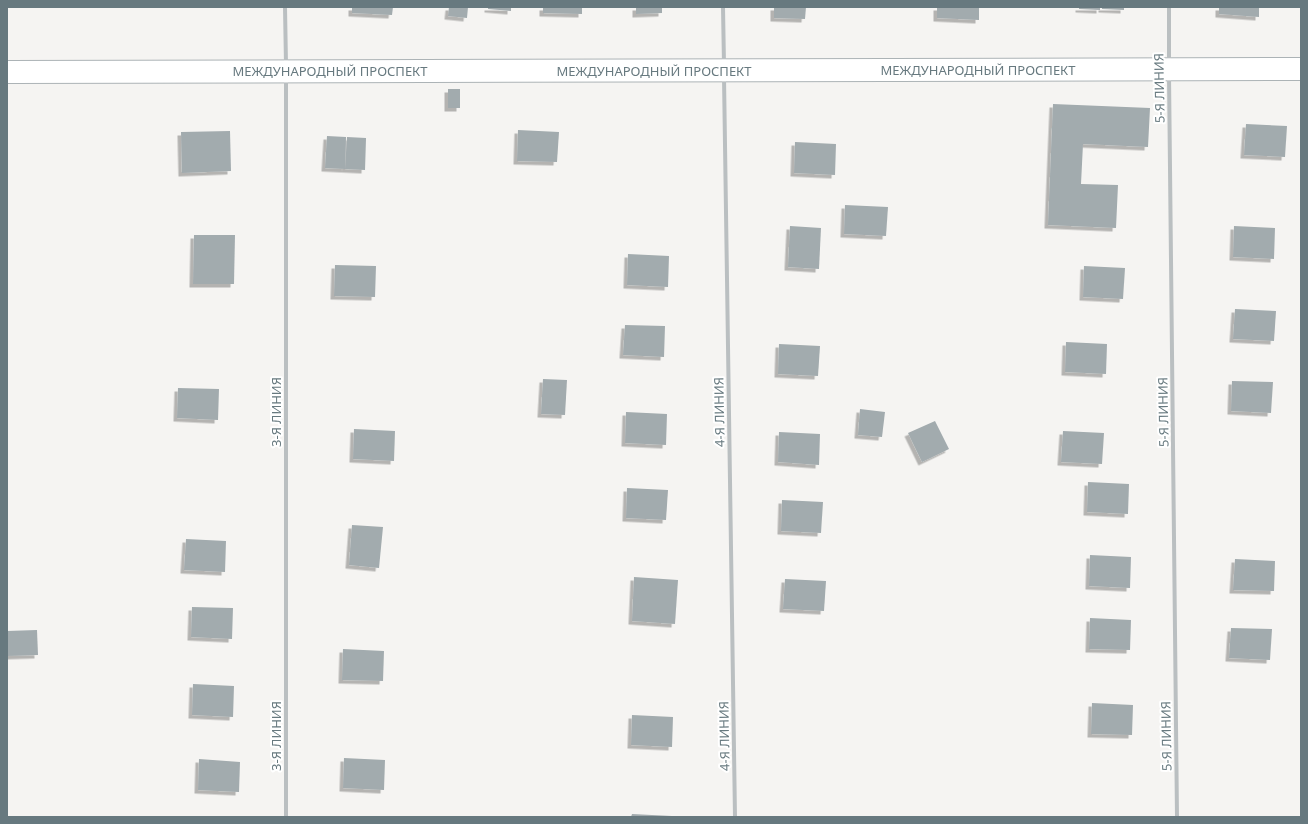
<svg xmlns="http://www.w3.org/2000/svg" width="1308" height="824" font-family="'Noto Sans',sans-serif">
<defs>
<filter id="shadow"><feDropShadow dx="-3.5" dy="3.5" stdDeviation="0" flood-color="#0004"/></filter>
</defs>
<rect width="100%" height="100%" fill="#f5f4f2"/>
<!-- building -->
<g fill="#a2abae" filter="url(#shadow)">
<polygon points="352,7 393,7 392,15 352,13"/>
<polygon points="449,7 468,7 467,18 448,16"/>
<polygon points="488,7 511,7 511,11 488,9"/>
<polygon points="543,7 582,7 582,14 543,13"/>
<polygon points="636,7 662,7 662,13 636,14"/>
<polygon points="774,7 806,7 805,19 774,18"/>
<polygon points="937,7 979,7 979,20 937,18"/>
<polygon points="1079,7 1100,7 1100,10 1079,9"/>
<polygon points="1102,7 1124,7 1124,10 1102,9"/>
<polygon points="1219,7 1259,7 1259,17 1219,14"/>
<rect x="448" y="89" width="12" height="19"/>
<polygon points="1053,104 1150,108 1148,147 1083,144 1081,184 1118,185 1116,228 1048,225"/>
<polygon points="1246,124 1287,126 1285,157 1244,155"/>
<polygon points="518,130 559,132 557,162 517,161"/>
<polygon points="230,131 231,171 182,173 181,132"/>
<polygon points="327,136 346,137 345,169 325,168"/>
<polygon points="347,137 366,138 365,170 345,169"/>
<polygon points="795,142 836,144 835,175 794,173"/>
<polygon points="845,205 888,207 886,236 844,234"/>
<polygon points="790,226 821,228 819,269 788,267"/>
<polygon points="1234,226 1275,228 1274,259 1233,257"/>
<polygon points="194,235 235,235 234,284 193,284"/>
<polygon points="628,254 669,256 668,287 627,285"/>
<polygon points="335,265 376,266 375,297 334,296"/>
<polygon points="1084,266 1125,268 1123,299 1083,297"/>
<polygon points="1235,309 1276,311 1274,341 1233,339"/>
<polygon points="625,325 665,326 664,357 623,355"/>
<polygon points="1066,342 1107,344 1106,374 1065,372"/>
<polygon points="779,344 820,346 818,376 778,374"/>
<polygon points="543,379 567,380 565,415 541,414"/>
<polygon points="1232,381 1273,382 1271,413 1231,411"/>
<polygon points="178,388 219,389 218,420 177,418"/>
<polygon points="860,409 885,412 882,437 858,435"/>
<polygon points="626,412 667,414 666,445 625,443"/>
<polygon points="935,421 949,449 922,462 908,433"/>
<polygon points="354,429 395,431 394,461 353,459"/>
<polygon points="1063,431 1104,433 1102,464 1061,462"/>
<polygon points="779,432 820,434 819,465 778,462"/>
<polygon points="1088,482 1129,484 1128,514 1087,512"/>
<polygon points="627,488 668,490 666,520 626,518"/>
<polygon points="782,500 823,502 821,533 781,531"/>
<polygon points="352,525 383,527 379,568 349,565"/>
<polygon points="186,539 226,541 225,572 184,570"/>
<polygon points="1090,555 1131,557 1130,588 1089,586"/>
<polygon points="1235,559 1275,561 1274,591 1233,590"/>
<polygon points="634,577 678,580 675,624 632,621"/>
<polygon points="785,579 826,581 824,611 783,609"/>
<polygon points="192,607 233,608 232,639 191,637"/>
<polygon points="1090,618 1131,620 1130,650 1089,649"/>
<polygon points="1231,628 1272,629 1270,660 1229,658"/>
<polygon points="37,630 38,655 7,656 7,631"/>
<polygon points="343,649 384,651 383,681 342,680"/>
<polygon points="193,684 234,686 233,717 192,715"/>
<polygon points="1092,703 1133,705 1132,735 1091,734"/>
<polygon points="632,715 673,717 672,747 631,745"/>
<polygon points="344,758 385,760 384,790 343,788"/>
<polygon points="199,759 240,762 239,792 198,790"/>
<polygon points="632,814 672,816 672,817 631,817"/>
</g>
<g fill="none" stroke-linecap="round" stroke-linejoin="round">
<!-- secondary casing -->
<g stroke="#acb3b6" stroke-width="24">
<polyline id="secondary" points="7,72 1301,69"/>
</g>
<!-- street -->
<g stroke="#babfc1" stroke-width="4">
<polyline points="285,7 286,65"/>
<polyline points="723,7 724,65"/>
<polyline points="1169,7 1169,63"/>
<polyline points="1169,75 1177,817"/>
<polyline points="724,77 735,817"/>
<polyline points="286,817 286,77"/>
</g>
<!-- secondary -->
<use href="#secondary" stroke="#fff" stroke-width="22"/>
</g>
<g text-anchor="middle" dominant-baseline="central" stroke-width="4" stroke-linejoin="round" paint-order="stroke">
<!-- street labels -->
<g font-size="13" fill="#67797f" stroke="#fff">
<text x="978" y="70">МЕЖДУНАРОДНЫЙ ПРОСПЕКТ</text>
<text x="330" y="71">МЕЖДУНАРОДНЫЙ ПРОСПЕКТ</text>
<text x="654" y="71">МЕЖДУНАРОДНЫЙ ПРОСПЕКТ</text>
<text transform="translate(1159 88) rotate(-91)">5-Я ЛИНИЯ</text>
<text transform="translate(276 412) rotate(-90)">3-Я ЛИНИЯ</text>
<text transform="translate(719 412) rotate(-91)">4-Я ЛИНИЯ</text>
<text transform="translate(1163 412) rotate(-91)">5-Я ЛИНИЯ</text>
<text transform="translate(276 736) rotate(-90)">3-Я ЛИНИЯ</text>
<text transform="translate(724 736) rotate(-91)">4-Я ЛИНИЯ</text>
<text transform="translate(1166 736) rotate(-91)">5-Я ЛИНИЯ</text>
</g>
</g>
<!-- border -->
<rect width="1308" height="824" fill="none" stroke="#67797f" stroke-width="16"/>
</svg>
